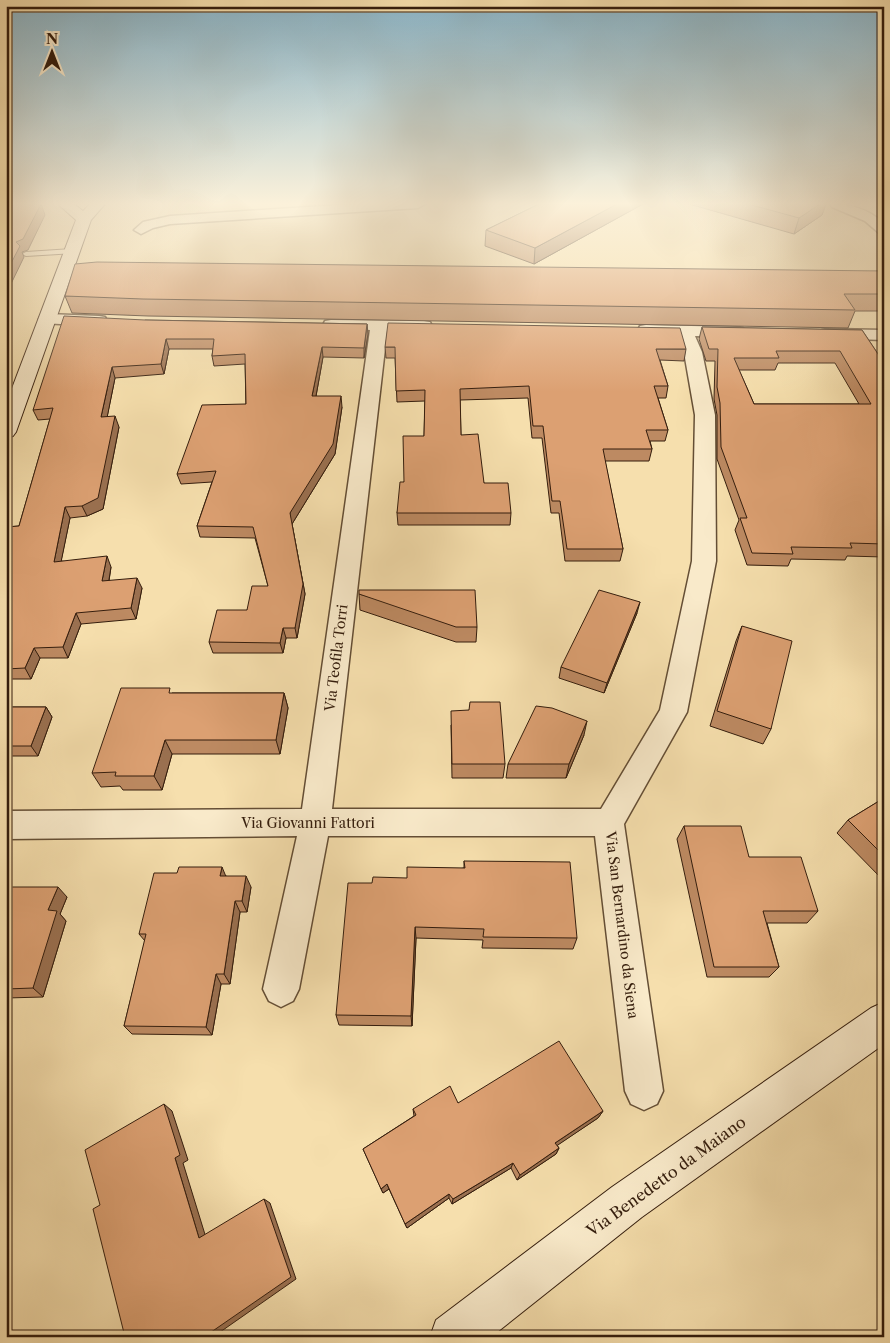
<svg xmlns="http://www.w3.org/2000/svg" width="890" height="1343" font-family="'Libre Caslon Text',serif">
<rect width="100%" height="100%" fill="#f6dfad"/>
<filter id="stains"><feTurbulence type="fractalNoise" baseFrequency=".004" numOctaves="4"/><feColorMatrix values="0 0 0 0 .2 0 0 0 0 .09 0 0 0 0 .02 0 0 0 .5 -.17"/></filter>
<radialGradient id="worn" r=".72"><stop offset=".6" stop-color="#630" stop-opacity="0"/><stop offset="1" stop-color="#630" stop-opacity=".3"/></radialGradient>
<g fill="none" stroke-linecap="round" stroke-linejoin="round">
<!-- service casing -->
<g stroke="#644e35" stroke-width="2">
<polygon id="service" points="72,249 75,249 75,253 26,256 22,254 26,252"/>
</g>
<!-- minor casing -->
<g stroke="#644e35" stroke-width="3">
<g id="minor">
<polygon points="353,204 425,204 418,208 170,224 153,228 141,234 134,230 143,222 170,216"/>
<path d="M 830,204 C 851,204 868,209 884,223 L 884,234 L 879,233 L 865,221 L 832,207 Z"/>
<polygon points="47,314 99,316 105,317 107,321 105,325 99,326 41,323 39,319 41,315"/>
<polygon points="331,320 424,321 430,322 432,326 430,330 424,331 387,331 332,809 601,809 660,710 692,561 695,415 684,352 678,336 640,334 638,330 640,326 646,325 737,327 743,328 745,332 743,336 737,337 695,336 702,352 715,415 716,561 687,712 624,824 663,1091 657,1104 644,1110 631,1104 625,1091 595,836 328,836 299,989 293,1001 281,1007 269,1001 263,989 297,836 6,839 6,811 302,809 370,330 325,329 323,325 325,321"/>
<polygon points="828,329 884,330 884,340 822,338 820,334 822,330"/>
</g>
</g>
<!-- secondary casing -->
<g stroke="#341d0d" stroke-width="2">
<g id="secondary">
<polygon points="58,204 74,204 83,211 90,204 105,204 91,220 16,432 13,436 6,438 6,404 76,220"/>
<polygon points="884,1002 884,1044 642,1217 491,1337 430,1337 436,1320 612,1187 871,1008"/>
</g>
</g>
<!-- service -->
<use href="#service" fill="#f9eaca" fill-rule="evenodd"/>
<!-- minor -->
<use href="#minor" fill="#f9eaca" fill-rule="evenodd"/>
<!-- secondary -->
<use href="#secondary" fill="#f9eaca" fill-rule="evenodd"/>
</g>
<!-- wall -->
<g fill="#bd8a62" stroke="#341d0d" fill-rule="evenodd">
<polygon points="539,204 643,204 534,264 485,246 486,230"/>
<polygon points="689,204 826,204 822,215 794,234"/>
<polygon points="884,271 884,311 855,311 848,328 148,316 72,313 65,296"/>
<polygon points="145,320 367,324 368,334 364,358 323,357 316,396 342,407 335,454 292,524 305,594 297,638 286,638 283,653 213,653 209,642 247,610 268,586 255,538 200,537 197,526 212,482 181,484 177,474 246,404 245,364 214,366 212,356 213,349 169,349 164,374 115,378 107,417 119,427 103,509 87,516 70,518 61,561 111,567 109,581 142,588 136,619 81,624 68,658 40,658 31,679 6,679 6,527 19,526 50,419 38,420 33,410"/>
<path d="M 702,327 L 862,330 L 884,363 L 884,557 L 847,556 L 845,560 L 791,559 L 788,566 L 747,565 L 735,530 L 739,520 L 717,459 L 717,415 L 714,399 L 715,361 L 706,361 L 699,339 ZM 778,363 L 835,363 L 859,404 L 754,404 L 739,370 L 775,370 Z"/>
<polygon points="385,347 686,349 684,361 660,360 668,386 666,398 658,398 668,430 665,441 650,441 652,449 649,461 605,461 623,549 620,561 565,561 559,513 551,513 542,438 532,438 528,398 460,400 461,435 484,483 511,513 510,525 398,525 397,513 404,482 424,436 425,401 397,402 395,358 386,358"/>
<polygon points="359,594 477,627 476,642 456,642 360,610"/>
<polygon points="637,613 604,693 559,678 561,667"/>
<polygon points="742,626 771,729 763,744 710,726 736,641"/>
<polygon points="172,693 284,693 288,708 280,754 172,754 162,790 123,790 120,786 101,787 92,773"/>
<polygon points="6,707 46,707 52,717 38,756 6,756"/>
<polygon points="469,710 505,764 503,778 452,778 451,725"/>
<polygon points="584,735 566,778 506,778 508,764"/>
<polygon points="884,798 884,879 883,880 837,833 848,820"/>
<polygon points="684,826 749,857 818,911 807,923 767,923 779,967 769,977 707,977 677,839"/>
<polygon points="464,861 577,938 573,949 482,948 483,940 416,938 412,1026 339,1025 336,1015 407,878 464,868"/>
<polygon points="226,876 251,887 247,912 240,912 230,984 221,984 212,1035 132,1034 124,1026 145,941 139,934"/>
<polygon points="6,887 67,897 60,914 66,921 43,997 6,998"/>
<polygon points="458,1103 603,1111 598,1118 557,1145 559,1148 556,1154 517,1180 511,1168 452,1204 449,1198 407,1228 389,1189 383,1193 363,1149 414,1116 413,1109"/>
</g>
<!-- shaded-wall -->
<g fill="#9a7050" stroke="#341d0d">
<polygon points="41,204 45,215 28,250 22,252 24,257 8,290 6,285 6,273 16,242"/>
<polygon points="617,204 643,204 534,264 535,248"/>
<polygon points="820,204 826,204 822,215 794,234 799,218"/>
<polygon points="367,324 368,334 364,358 364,348"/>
<polygon points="166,339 169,349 164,374 161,364"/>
<polygon points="322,347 323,357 314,407 312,396"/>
<polygon points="112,367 115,378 105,428 101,417"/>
<polygon points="341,396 342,407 335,454 292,524 305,594 297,638 295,628 290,513"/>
<polygon points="115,416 119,427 103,509 87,516 82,506"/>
<polygon points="65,507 70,518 59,572 54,562"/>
<polygon points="107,556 111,567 107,592 102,581"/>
<polygon points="137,578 142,588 136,619 131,608"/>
<polygon points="640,602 637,613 604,693 607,683"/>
<polygon points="76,613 81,624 68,658 63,647"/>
<polygon points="283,628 286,638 283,653 280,643"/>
<polygon points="34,648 40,658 31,679 25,668"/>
<polygon points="284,693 288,708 280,754 276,740"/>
<polygon points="46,707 52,717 38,756 31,746"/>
<polygon points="587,721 584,735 566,778 569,764"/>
<polygon points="165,740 172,754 162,790 154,776"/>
<polygon points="222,867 227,879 220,876"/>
<polygon points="246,876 251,887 247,912 242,901"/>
<polygon points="58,887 67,897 60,914 66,921 43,997 33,988 48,910"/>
<polygon points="235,901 240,912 230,984 224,974"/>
<polygon points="415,927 416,938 412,1026 411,1016"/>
<polygon points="216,974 221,984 212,1035 206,1027"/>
<polygon points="164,1104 172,1111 188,1160 183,1163 207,1241 199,1238 175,1158"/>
<polygon points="603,1111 598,1118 552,1149 555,1143"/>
<polygon points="559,1148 556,1154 517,1180 520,1175"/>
<polygon points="513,1163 511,1168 452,1204 453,1199"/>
<polygon points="387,1184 389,1189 383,1193 381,1189"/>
<polygon points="449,1194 449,1198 407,1228 405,1224"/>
<polygon points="264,1199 270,1203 296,1279 213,1337 204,1337"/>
</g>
<!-- building -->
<g fill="#dca072" stroke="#341d0d" fill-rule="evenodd">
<polygon points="6,204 41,204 23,239 16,242 20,246 6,273"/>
<polygon points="539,204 617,204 535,248 486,230"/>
<polygon points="748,204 820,204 799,218"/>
<polygon points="97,262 884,271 884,294 844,294 855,310 143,299 65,296 75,264"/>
<polygon points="64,316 145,320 367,324 364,348 322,347 312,396 341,396 333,444 290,513 303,584 295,628 283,628 280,643 209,642 217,610 247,610 252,586 268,586 253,527 197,526 216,471 177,474 202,405 246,404 245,354 212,356 214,339 166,339 161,364 112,367 101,417 115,416 98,498 82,506 65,507 54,562 107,556 102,581 137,578 131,608 76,613 63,647 34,648 25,668 6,669 6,527 19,526 53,408 33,410"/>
<polygon points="388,323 680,328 686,349 656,349 668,386 654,386 668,430 646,430 652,449 603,449 623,549 567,549 560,501 552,501 543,426 533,426 529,386 460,389 461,435 478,434 484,483 508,483 511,513 397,513 400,482 404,482 403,436 424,436 425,390 396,391 395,347 385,347"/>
<path d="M 702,327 L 862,330 L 884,363 L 884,544 L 850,543 L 852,548 L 791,547 L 793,554 L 752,553 L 740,518 L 747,518 L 721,447 L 720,403 L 717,387 L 718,349 L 709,349 ZM 776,351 L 840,351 L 871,404 L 754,404 L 734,358 L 779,358 Z"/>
<polygon points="359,590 475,590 477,627 456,627 359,594"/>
<polygon points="599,590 640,602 607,683 561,667"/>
<polygon points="742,626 792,641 771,729 717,711"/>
<polygon points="121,688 170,688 169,693 284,693 276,740 165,740 154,776 115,776 116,772 92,773"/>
<polygon points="470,702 500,702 505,764 452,764 451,711 469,710"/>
<polygon points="536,706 552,708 587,721 569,764 508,764"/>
<polygon points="6,707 46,707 31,746 6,746"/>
<polygon points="884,798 884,856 848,820"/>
<polygon points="684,826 741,826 749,857 801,857 818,911 763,911 779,967 714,967"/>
<polygon points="464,861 570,862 577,938 483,937 484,929 415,927 411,1016 336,1015 348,883 372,883 373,877 407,878 407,867 465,868"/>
<polygon points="179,867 222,867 220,876 246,876 242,901 235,901 224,974 216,974 206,1027 124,1026 146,934 139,934 154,873 177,873"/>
<polygon points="6,887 58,887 48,910 57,911 33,988 6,989"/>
<polygon points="559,1041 603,1111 555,1143 559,1148 520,1175 513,1163 453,1199 449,1194 405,1224 387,1184 381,1189 363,1149 416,1115 413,1109 450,1086 458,1103"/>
<polygon points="164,1104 180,1155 175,1158 199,1238 264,1199 291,1277 204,1337 125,1337 93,1209 100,1205 85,1150"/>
</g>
<!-- sky -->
<linearGradient id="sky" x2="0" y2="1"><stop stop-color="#8ab8ce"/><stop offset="0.52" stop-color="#fbf1da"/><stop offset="1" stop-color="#fbf1da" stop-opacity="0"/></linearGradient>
<rect width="890" height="392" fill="url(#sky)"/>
<g text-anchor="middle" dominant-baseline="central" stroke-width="4.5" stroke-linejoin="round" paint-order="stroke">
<!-- street labels -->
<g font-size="14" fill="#341d0d" stroke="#f9eaca">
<text transform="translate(336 658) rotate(-83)">Via Teofila Torri</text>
<text x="308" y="823">Via Giovanni Fattori</text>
<text transform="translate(622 925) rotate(83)">Via San Bernardino da Siena</text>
</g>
<!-- near-street labels -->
<g font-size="16" fill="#341d0d" stroke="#f9eaca">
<text transform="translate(666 1176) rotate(-36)">Via Benedetto da Maiano</text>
</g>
</g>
<!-- margin -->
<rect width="890" height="1343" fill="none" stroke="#f6dfad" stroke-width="25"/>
<rect x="8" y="8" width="875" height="1328" fill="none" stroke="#341d0d" stroke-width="2.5"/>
<rect x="12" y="12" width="865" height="1318" fill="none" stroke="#341d0d"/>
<!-- north arrow -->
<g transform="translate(52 52)" stroke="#f9eaca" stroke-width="4" paint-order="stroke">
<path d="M0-4L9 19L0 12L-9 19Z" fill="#341d0d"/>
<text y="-8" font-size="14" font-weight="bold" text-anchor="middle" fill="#341d0d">N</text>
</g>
<rect width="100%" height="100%" filter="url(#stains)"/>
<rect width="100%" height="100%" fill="url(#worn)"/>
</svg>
